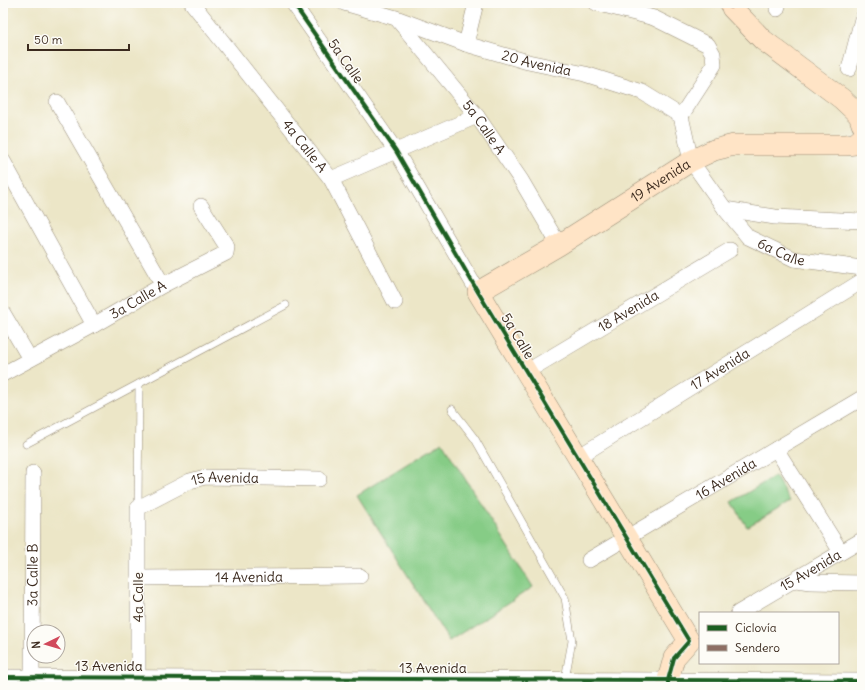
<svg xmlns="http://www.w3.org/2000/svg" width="865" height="690" font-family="Delius,sans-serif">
<rect width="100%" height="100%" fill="#fdfcf7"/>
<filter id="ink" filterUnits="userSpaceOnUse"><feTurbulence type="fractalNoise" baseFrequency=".025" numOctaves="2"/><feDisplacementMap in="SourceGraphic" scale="8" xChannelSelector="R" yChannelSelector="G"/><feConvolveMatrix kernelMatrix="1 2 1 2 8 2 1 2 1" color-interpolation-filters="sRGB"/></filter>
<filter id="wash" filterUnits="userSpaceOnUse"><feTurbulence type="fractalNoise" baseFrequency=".012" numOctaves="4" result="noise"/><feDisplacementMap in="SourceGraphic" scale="16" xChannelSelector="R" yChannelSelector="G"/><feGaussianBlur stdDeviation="0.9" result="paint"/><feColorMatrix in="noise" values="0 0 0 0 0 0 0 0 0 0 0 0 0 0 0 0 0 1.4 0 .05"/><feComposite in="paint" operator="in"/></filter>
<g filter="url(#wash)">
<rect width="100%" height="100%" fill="#ece6c7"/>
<!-- green -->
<g fill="#86cc86" stroke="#607b52">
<polygon points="442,442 533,587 449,641 357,495"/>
<polygon points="775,476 790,501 747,527 732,502"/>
</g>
</g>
<g filter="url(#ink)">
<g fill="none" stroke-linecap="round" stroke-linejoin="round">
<!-- lane casing -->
<g stroke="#948872" stroke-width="8">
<g id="lane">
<polyline points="452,409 475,439 565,598 572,641 565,679"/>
<polyline points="26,444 286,305"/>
<polyline points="138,508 139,384"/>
</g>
</g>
<!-- street casing -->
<g stroke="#948872" stroke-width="16">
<g id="street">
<path id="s1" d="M 192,3 L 331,179 L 395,302"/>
<polyline points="293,3 396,151 478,292"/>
<path id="s2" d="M 344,3 L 396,18 L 466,44 L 528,62 L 585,74 L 642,92 L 681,116 L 691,161 L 725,209 L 748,237 L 794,259 L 862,268"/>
<polyline points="596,3 654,18 708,45 713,54 714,65 681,116"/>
<polyline points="777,9 779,3"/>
<path id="s3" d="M 397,19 L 477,116 L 521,180 L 559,245"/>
<polyline points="466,44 476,3"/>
<polyline points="849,69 862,19"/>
<polyline points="57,102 163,285"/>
<polyline points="3,161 94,325"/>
<polyline points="331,179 477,116"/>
<polyline points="725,209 775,217 862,221"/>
<polyline points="3,313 30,359"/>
<path id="s4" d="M 526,372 L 730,250"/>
<path id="s5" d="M 3,374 L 94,325 L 163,285 L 226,253 L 227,247 L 201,206"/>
<polyline points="776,449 841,552"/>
<path id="s6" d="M 578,457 L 862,281"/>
<path id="s7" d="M 589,560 L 862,398"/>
<path id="s8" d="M 138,578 L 360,576"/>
<polyline points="796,580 810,582 862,583"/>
<path id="s9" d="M 738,613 L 862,540"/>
<polyline points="3,677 862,681"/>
<path id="s10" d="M 32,677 L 33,473"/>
<path id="s11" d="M 138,686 L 138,508 L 190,481 L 205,477 L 319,479"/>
</g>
</g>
<!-- secondary casing -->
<g stroke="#948872" stroke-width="22">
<g id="secondary">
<polyline points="731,3 732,8 763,40 842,99 859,115 862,124"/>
<path id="s12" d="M 668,687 L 668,680 L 674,658 L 689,641 L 478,292 L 559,245 L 691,161 L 714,150 L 734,145 L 846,145 L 855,144 L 862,138"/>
</g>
</g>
<!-- lane -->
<use href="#lane" stroke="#fff" stroke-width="7"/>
<!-- street -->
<use href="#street" stroke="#fff" stroke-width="15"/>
<!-- secondary -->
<use href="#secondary" stroke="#ffe4c6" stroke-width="21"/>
<!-- quiet -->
<polyline stroke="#8d6e63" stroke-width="3" stroke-dasharray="6 3" stroke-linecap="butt" points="721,3 732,8"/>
<!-- cycleway casing -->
<g stroke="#fdfcf7" stroke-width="6">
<g id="cycleway">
<polyline points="293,3 396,151 478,292 689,641 674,658 668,680 668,687"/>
<polyline points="3,677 862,681"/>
</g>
</g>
<!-- cycleway -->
<use href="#cycleway" stroke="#1b5e20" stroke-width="4"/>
</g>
</g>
<g text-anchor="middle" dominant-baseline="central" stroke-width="3" stroke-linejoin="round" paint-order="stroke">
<!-- street labels -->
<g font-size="14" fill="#3b2a1e" stroke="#fdfcf7">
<text transform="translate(346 61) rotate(55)">5a Calle</text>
<text stroke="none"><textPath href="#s2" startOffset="202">20 Avenida</textPath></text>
<text stroke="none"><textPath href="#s3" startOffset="139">5a Calle A</textPath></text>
<text stroke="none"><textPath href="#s1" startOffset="182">4a Calle A</textPath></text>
<text stroke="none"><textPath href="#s12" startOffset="674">19 Avenida</textPath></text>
<text stroke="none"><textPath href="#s2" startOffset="535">6a Calle</textPath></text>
<text stroke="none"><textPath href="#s5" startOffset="154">3a Calle A</textPath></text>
<text stroke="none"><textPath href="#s4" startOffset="119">18 Avenida</textPath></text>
<text transform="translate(518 336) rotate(59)">5a Calle</text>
<text stroke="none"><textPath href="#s6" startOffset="167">17 Avenida</textPath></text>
<text stroke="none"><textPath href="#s7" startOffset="159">16 Avenida</textPath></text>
<text stroke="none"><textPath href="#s11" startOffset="272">15 Avenida</textPath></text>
<text stroke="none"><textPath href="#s9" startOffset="84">15 Avenida</textPath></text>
<text stroke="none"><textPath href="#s10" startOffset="102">3a Calle B</textPath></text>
<text stroke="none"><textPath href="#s8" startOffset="111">14 Avenida</textPath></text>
<text transform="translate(138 597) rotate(-90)">4a Calle</text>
<text x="109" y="666">13 Avenida</text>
<text x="433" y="668">13 Avenida</text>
</g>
</g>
<!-- margin -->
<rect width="865" height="690" fill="none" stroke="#fdfcf7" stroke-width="16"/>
<!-- legend -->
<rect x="699" y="612" width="140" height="52" fill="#fdfcf7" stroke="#afa8a0"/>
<rect x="707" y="625" width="20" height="6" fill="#1b5e20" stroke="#afa8a0"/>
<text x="735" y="632" font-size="12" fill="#3b2a1e">Ciclovía</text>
<rect x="707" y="645" width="20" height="6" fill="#8d6e63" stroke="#afa8a0"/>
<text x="735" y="652" font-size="12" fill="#3b2a1e">Sendero</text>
<!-- north arrow -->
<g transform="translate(46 644) rotate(265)"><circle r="19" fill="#fdfcf7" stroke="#afa8a0"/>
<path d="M0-3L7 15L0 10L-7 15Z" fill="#d1495b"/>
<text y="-6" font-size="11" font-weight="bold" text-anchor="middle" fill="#3b2a1e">N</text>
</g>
<!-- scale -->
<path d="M28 44v6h101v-6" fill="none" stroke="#3b2a1e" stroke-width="2"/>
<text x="34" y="44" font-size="12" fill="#3b2a1e" stroke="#fdfcf7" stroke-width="3" paint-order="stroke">50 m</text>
</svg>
